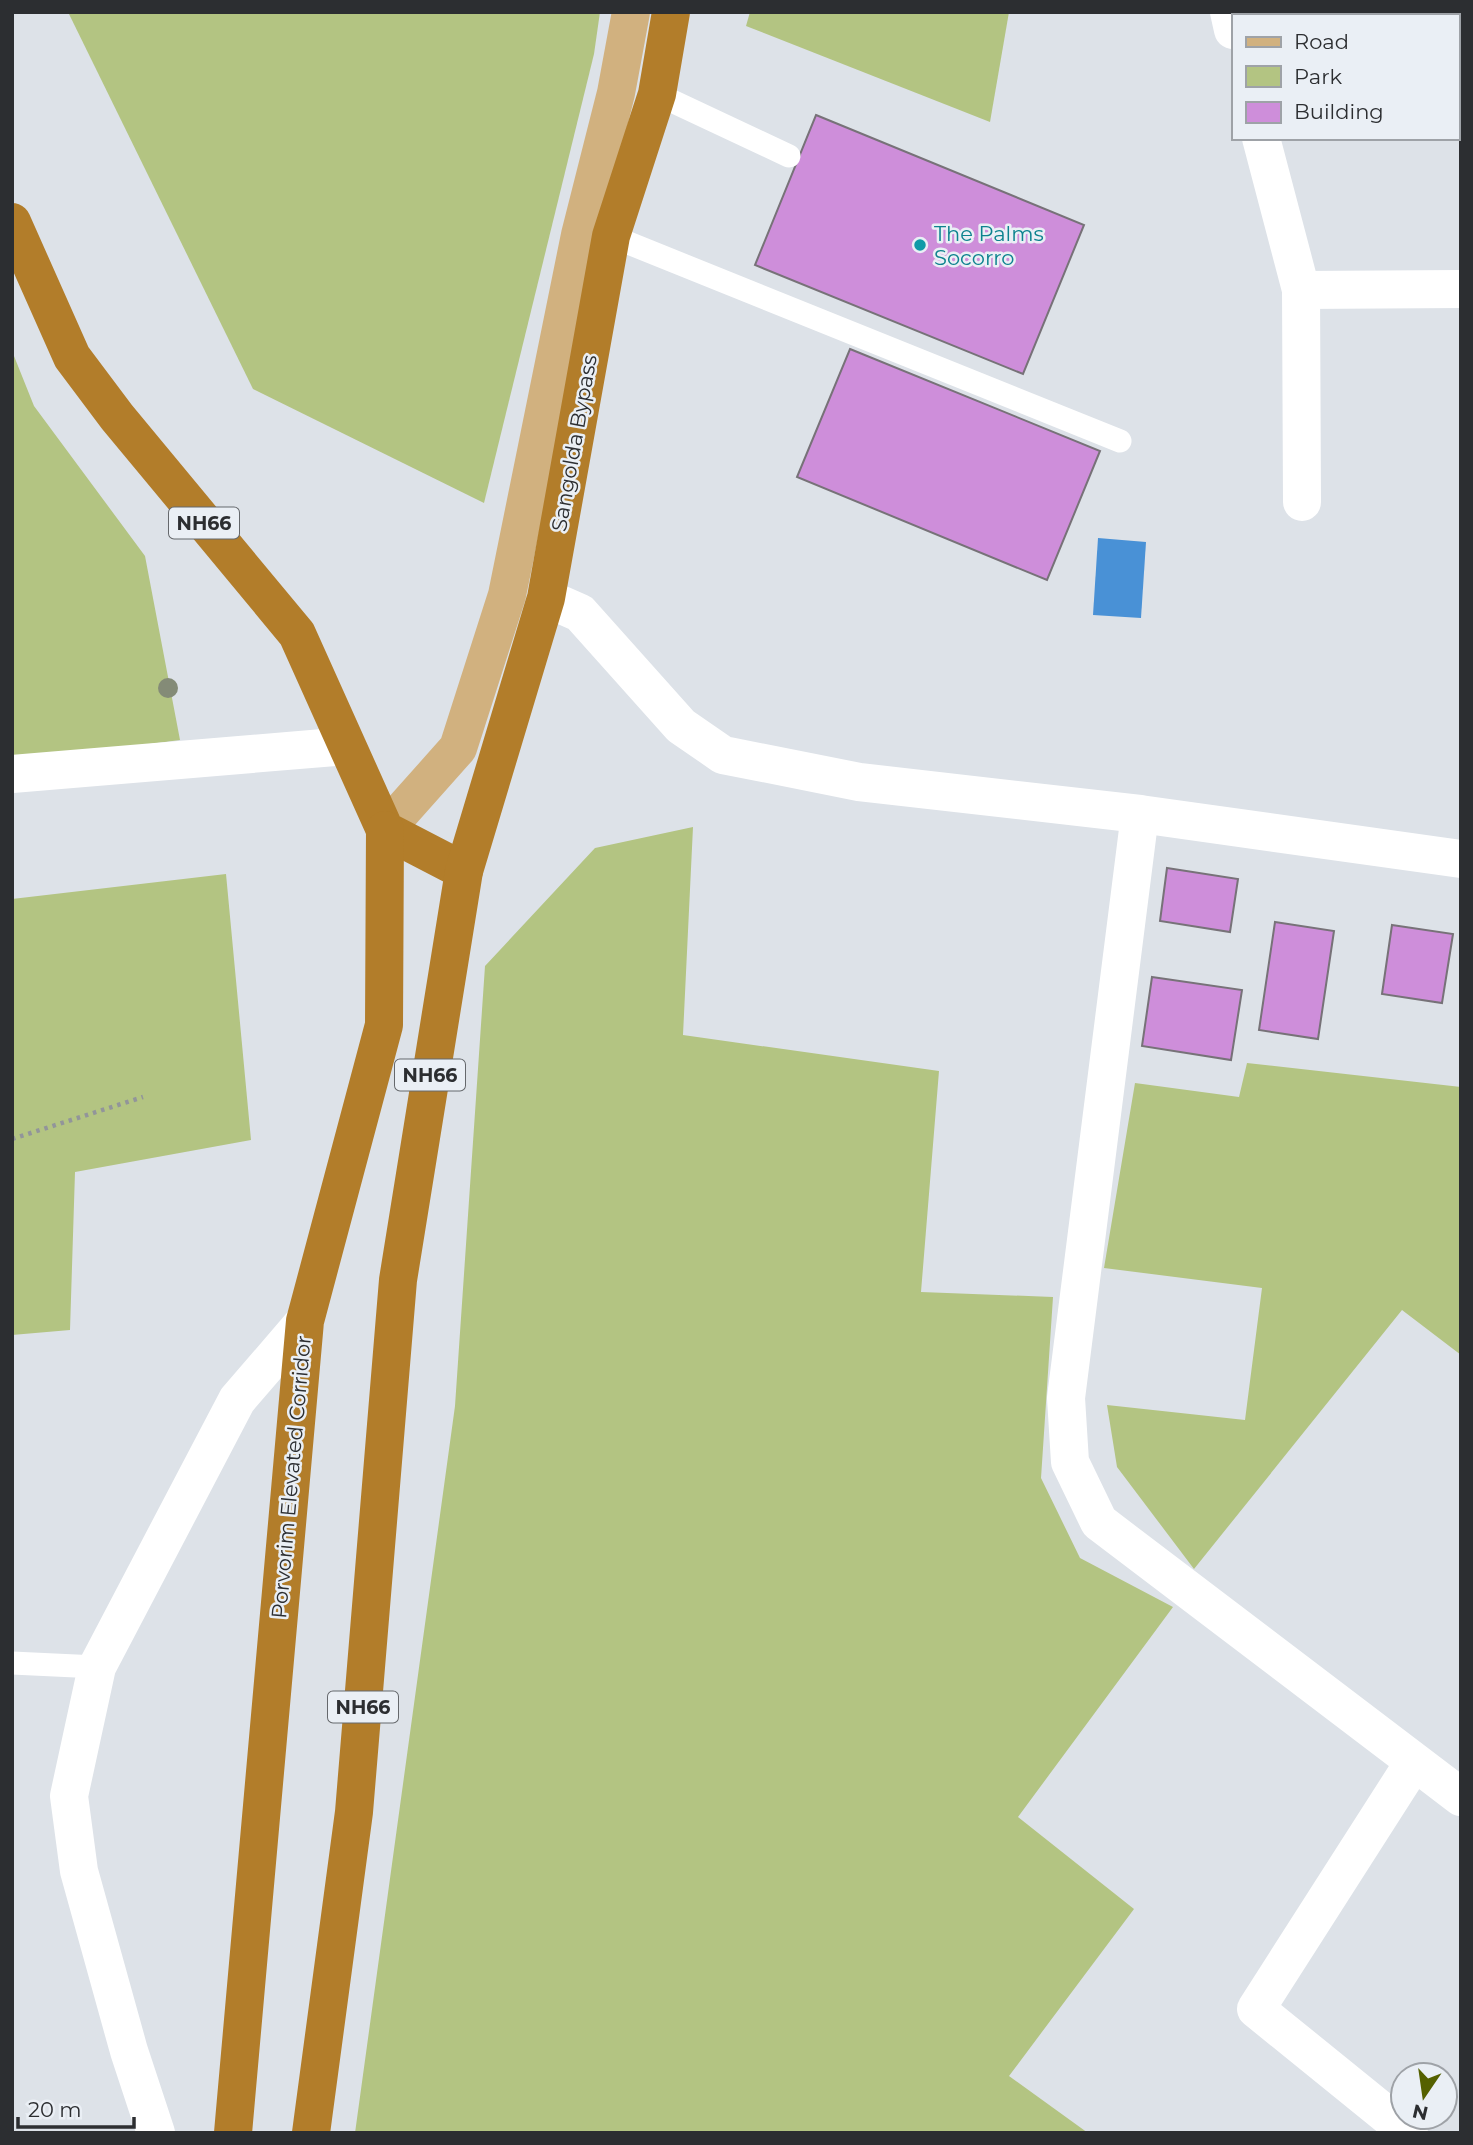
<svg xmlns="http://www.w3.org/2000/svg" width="1473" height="2145" font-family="Montserrat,sans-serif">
<rect width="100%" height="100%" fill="#dde2e8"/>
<!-- green -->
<g fill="#b3c482">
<polygon points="68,12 600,12 594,54 484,503 253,389"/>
<polygon points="750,12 1009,12 990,122 746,26"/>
<polygon points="12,351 34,406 145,556 180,740 12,762"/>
<polygon points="693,827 683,1035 939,1071 921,1292 1053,1297 1041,1478 1080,1558 1173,1607 1018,1817 1134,1909 1009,2076 1088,2133 355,2133 455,1406 485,966 595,848"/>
<polygon points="226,874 251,1140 75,1172 70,1330 12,1335 12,899"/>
<polygon points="1247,1063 1461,1087 1461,1355 1402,1310 1194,1569 1117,1467 1107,1405 1245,1420 1262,1288 1104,1268 1135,1083 1239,1097"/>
</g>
<!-- water -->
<polygon fill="#4991d6" points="1098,538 1146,542 1141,618 1093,615"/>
<!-- building -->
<g fill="#ce8eda" stroke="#777278" stroke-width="2">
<polygon points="816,115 1084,225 1023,374 755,265"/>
<polygon points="850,349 1100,451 1047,580 797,477"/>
<polygon points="1167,868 1238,879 1230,932 1160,921"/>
<polygon points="1275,922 1334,931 1318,1039 1259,1030"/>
<polygon points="1392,925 1453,934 1442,1003 1382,994"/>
<polygon points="1152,977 1242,990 1231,1060 1142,1046"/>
</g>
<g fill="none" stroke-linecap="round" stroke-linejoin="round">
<!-- path -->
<polyline stroke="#92959a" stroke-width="4.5" stroke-dasharray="3.5 5" stroke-linecap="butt" points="12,1139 143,1097"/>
<!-- lane -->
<g stroke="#fff" stroke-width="23">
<polyline points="657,94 789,156"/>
<polyline points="611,236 1120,441"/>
<polyline points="12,1663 97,1667"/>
</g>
<!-- street -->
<g stroke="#fff" stroke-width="38">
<polyline points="1229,12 1233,30"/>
<polyline points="1261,138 1301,290 1302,502"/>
<polyline points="1301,290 1461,289"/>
<polyline points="546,598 580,613 681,726 723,755 859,782 1140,814 1461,859"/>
<polyline points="12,774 347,746"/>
<polyline points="1140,814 1066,1398 1070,1462 1099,1522 1461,1797"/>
<polyline points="156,2133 129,2051 79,1871 69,1796 97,1667 237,1400 305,1321"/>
<polyline points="1409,2133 1256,2009 1414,1762"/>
</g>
<!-- primary -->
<polyline stroke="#d1b17f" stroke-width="38" points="385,830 458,748 507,595 580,235 616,93 631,12"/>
<!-- highway -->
<g stroke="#b27d2a" stroke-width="38">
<polyline points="12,222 72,357 117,417 297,634 385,830 464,871"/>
<polyline points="233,2133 305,1321 384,1025 385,830"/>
<polyline points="311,2133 354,1812 398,1280 464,871 546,598 611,236 657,94 671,12"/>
</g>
</g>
<!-- trees -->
<circle fill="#848b77" cx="168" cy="688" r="10"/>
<!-- markers -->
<circle fill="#0f9aa8" stroke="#eaeff5" stroke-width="2.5" cx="920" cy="245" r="7"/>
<g text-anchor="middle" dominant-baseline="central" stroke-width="5" stroke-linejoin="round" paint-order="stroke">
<!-- shield labels -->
<g fill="#eaeff5" stroke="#65686c" stroke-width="2">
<rect x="169" y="507.5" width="70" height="31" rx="5"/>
<rect x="395" y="1059.5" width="70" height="31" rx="5"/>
<rect x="328" y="1691.5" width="70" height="31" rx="5"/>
</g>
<g font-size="19" font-weight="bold" fill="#2c2e31">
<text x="204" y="523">NH66</text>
<text x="430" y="1075">NH66</text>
<text x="363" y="1707">NH66</text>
</g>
<!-- culture labels -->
<g font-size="21" fill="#0d838f" stroke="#eaeff5" text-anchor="start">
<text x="934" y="233">The Palms<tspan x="934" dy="24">Socorro</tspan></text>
</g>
<!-- street labels -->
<g font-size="21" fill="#2c2e31" stroke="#eaeff5">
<text transform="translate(574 443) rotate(-80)">Sangolda Bypass</text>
<text transform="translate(291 1477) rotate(-85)">Porvorim Elevated Corridor</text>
</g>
</g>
<!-- border -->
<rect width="1473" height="2145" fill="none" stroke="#2c2e31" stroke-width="28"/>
<!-- legend -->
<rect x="1232" y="14" width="228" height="126" fill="#eaeff5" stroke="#9ea2a7" stroke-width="2"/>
<rect x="1246" y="37" width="35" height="10" fill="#d1b17f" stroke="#9ea2a7" stroke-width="2"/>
<text x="1294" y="49" font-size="21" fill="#2c2e31">Road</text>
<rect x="1246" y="66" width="35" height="21" fill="#b3c482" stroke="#9ea2a7" stroke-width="2"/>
<text x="1294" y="84" font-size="21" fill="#2c2e31">Park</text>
<rect x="1246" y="102" width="35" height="21" fill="#ce8eda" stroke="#9ea2a7" stroke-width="2"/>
<text x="1294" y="119" font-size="21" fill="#2c2e31">Building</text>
<!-- north arrow -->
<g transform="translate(1424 2096) rotate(193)"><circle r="33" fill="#eaeff5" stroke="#9ea2a7" stroke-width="2"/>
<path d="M0-5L12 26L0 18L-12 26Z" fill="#556100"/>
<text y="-10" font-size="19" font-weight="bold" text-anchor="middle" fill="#2c2e31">N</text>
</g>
<!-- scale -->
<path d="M18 2117v10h116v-10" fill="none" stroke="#2c2e31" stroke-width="3.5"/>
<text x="28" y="2117" font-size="21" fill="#2c2e31" stroke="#eaeff5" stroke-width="5" paint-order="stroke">20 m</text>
</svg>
